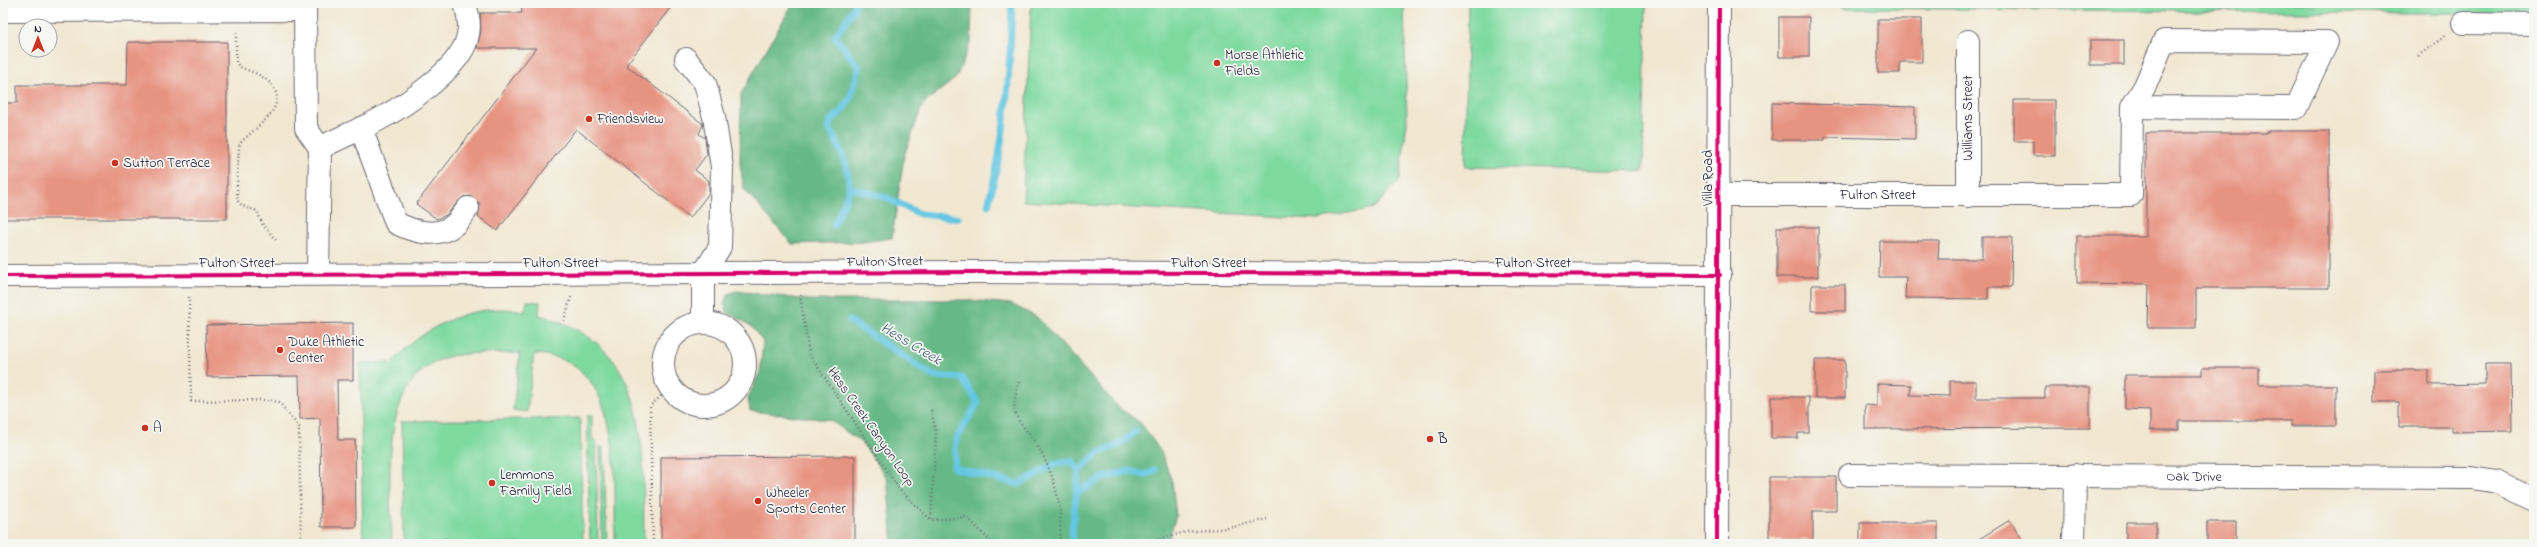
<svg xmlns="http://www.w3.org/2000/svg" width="2537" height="547" font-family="'Indie Flower',sans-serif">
<rect width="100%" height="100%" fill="#f6f6f2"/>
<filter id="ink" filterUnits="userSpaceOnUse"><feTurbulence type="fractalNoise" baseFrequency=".025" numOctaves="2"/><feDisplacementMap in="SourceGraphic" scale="8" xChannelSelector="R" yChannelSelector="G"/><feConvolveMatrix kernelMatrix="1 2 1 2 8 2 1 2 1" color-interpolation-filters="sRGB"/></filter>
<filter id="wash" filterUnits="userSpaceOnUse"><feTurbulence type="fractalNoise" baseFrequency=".012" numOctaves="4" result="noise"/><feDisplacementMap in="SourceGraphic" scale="16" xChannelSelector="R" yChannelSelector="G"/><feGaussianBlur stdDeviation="0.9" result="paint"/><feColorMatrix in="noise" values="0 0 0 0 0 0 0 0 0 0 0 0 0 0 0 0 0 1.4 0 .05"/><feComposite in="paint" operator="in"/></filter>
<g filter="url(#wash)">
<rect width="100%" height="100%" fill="#f1e7d1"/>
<!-- green -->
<g fill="#7ed99f" stroke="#507e6d">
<polygon points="1031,3 1404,3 1407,122 1400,179 1374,208 1317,219 1023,201"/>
<polygon points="1468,3 1646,3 1643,171 1465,167"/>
<polygon points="1843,3 2530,3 2530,14 1843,8"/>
<path d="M 527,301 L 540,302 L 539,315 C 656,346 642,448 644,544 L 615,544 C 614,481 627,357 534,354 L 527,412 L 513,410 L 520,353 C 498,354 465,351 444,358 C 376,382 391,488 392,544 L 363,544 L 360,363 L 389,362 L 390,365 C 424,325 472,302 525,311 Z"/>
<polygon points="587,416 592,416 592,440 596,440 598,544 590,544"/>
<polygon points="580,418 583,544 404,544 402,421"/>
<polygon points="600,447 604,447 607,544 602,544"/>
</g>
<!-- forest -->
<g fill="#66b986" stroke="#446e60">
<polygon points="793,3 972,3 971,42 956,78 923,104 904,156 892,238 865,242 792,244 744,189 740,165 741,94"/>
<polygon points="736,291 810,300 968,300 1011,304 1037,317 1119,408 1141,423 1161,452 1172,481 1176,516 1167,544 893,544 887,478 862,443 830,420 750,411 748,398 760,372 763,342 751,326 727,312 724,304 728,294"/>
</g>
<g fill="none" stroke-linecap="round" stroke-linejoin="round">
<!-- stream -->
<g stroke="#64c6e2" stroke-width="7">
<polyline points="849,187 887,198 920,214 958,218"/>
<path d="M 988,205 C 1006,140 1010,70 1012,3"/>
<path d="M 834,225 C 838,214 849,198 849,187 C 849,168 839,144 829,128 L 830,121 C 851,107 853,91 859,67 L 835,37 L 855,7 L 855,3"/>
<polyline points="850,321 933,376 962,378 978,403 956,439 954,468 1019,484 1055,464 1072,461 1079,471 1072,529 1073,544"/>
<polyline points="1079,471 1098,453 1119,445 1136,431"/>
<polyline points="1077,493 1102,478 1129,471 1145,475 1155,470"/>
</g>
</g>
<g id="blocks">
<!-- building -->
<g fill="#e79381">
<polygon points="521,3 674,3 626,65 703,124 699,134 705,138 707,154 695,170 709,181 709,193 690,218 576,129 497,231 478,216 480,204 470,196 463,197 446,215 437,219 416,204 536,48 477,48 481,31 480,13 522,13"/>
<rect x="1779" y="17" width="30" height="40"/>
<polygon points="1878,19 1922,19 1922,62 1900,62 1900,73 1878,73"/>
<rect x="2090" y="40" width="34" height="25"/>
<polygon points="128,42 227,42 227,219 3,219 3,103 17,103 17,85 127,85"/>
<polygon points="2014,100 2055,100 2055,156 2033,156 2033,141 2014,141"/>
<polygon points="1772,103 1915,107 1915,139 1825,137 1825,140 1772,140"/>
<polygon points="2267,131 2329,131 2329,288 2196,288 2196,328 2148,328 2149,284 2077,283 2077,236 2146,236 2146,133 2267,133"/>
<rect x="1777" y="227" width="41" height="50"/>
<polygon points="1982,237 2012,237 2011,287 1988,287 1988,299 1905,298 1906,277 1879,277 1880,241 1939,241 1938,259 1982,259"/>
<rect x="1812" y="285" width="33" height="26"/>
<polygon points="353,323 353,380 337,380 338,440 355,440 356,527 321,527 320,418 300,419 299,376 207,377 206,325"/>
<rect x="1815" y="360" width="30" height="38"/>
<polygon points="2485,364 2511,364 2512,431 2452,432 2452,427 2399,427 2399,402 2374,402 2374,370 2429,370 2429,385 2485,384"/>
<polygon points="2202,368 2259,368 2259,385 2336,385 2336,426 2291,426 2291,421 2179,421 2179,430 2150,430 2150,410 2125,409 2125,375 2202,375"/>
<polygon points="1950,381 1976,381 1976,398 2045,398 2045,387 2090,387 2090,428 1865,429 1865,405 1877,406 1877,384 1911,385 1910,395 1950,396"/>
<polygon points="1771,397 1809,397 1809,433 1798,433 1798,438 1771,438"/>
<polygon points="855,456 855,544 661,544 661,457"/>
<polygon points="1769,477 1836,477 1836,511 1813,511 1813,540 1769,540"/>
<polygon points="2010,520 2025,544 1971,544"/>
<rect x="2126" y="522" width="30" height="22"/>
<rect x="2207" y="522" width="29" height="22"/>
<rect x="1860" y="523" width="78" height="21"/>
</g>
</g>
</g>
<g filter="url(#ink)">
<use href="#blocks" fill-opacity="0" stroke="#6a6770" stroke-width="1"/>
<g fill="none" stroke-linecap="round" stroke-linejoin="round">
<!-- minor casing -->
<g stroke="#6a6770" stroke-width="24">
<g id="minor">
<polyline points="305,3 306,128 320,148 318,274"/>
<polyline points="3,11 305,10"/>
<polyline points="2463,23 2534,24"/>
<polyline points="1968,41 1968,196"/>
<polyline points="686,59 705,83 714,117 722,167 720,247 703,274 703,323"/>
<path d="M 361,128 L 396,223 C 412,231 437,239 454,225 C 459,221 464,213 468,208"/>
<path d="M 320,148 C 339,138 359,130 378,120 C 405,106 459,69 467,39 C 471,26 468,15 465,3"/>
<path id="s1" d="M 1719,195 L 2131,195 L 2132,107 L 2145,86 L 2164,41 L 2327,42 L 2296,108 L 2132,107"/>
<polyline points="3,276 970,272 1720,275"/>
<circle cx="704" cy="364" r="41"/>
<path id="s2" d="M 1850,475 L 2471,478 L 2497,482 L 2534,500"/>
<polyline points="2074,544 2075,475"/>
</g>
</g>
<!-- major casing -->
<g stroke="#6a6770" stroke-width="24">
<polyline id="major" points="1717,544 1719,3"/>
</g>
<!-- path -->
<g stroke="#6a6770" stroke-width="2.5" stroke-dasharray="1 3" stroke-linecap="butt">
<polyline points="2226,3 2276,3"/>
<path d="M 236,33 L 236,63 C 242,70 253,71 261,76 C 299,101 259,124 240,143 C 238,149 236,198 238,201 C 243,208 250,208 257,211 L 263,225 L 276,240"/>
<polyline points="2418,56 2445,36"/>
<polyline points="800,295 809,354 900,490 931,520 967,517 993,544"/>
<polyline points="189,297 191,401 266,400 279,402 299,427 301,544"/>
<polyline points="564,321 571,297"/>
<path d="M 1019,382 C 1016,392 1012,405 1016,415 C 1019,423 1032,436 1037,445 C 1055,475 1064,509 1059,544"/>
<polyline points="931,410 936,433 931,519"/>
<polyline points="653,544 650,406 670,388"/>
<polyline points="1141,544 1185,532 1229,528 1267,519"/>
</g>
<!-- minor -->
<use href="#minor" stroke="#fff" stroke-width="22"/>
<!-- major -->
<use href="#major" stroke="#fff" stroke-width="22"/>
<!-- cycleway casing -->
<g stroke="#f6f6f2" stroke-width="6">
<g id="cycleway">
<polyline points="3,276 970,272 1720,275"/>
<polyline points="1717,544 1719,3"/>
</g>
</g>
<!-- cycleway -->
<use href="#cycleway" stroke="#d6006c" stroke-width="4"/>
</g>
</g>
<!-- markers -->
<g fill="#c8321e" stroke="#f6f6f2" stroke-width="1.5">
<circle cx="1217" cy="63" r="4"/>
<circle cx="589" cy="119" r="4"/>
<circle cx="115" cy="163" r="4"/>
<circle cx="280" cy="350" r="4"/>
<circle cx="145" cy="428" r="4"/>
<circle cx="1430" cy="439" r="4"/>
<circle cx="492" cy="483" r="4"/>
<circle cx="758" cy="501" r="4"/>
</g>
<g text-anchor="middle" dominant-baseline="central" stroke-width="3.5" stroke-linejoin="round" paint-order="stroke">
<!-- poi labels -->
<g font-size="14" fill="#22223b" stroke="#f6f6f2" text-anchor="start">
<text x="1225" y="55">Morse Athletic<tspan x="1225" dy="16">Fields</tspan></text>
<text x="597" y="119">Friendsview</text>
<text x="123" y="163">Sutton Terrace</text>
<text x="288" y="342">Duke Athletic<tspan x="288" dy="16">Center</tspan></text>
<text x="153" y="428">A</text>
<text x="1438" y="439">B</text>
<text x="500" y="475">Lemmons<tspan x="500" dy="16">Family Field</tspan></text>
<text x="766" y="493">Wheeler<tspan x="766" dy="16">Sports Center</tspan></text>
</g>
<!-- street labels -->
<g font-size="14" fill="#22223b" stroke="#f6f6f2">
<text transform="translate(1968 118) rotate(-90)">Williams Street</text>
<text transform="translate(1708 178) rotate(-90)">Villa Road</text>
<text stroke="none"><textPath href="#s1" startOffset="159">Fulton Street</textPath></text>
<text transform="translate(885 262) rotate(-1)">Fulton Street</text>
<text x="237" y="263">Fulton Street</text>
<text x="561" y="263">Fulton Street</text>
<text x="1209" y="263">Fulton Street</text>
<text x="1533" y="263">Fulton Street</text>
<text transform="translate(871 427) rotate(55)">Hess Creek Canyon Loop</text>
<text stroke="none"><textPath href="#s2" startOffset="344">Oak Drive</textPath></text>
</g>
<!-- water labels -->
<g font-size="15" font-style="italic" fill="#395b75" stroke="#f6f6f2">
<text transform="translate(911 344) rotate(31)">Hess Creek</text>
</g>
</g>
<!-- margin -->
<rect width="2537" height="547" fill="none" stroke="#f6f6f2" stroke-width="16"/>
<!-- north arrow -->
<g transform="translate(38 38)"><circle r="19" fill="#f6f6f2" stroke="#a1a1a9"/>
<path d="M0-3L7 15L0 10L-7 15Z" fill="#c8321e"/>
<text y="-6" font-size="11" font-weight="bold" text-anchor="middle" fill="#22223b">N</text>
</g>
</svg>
